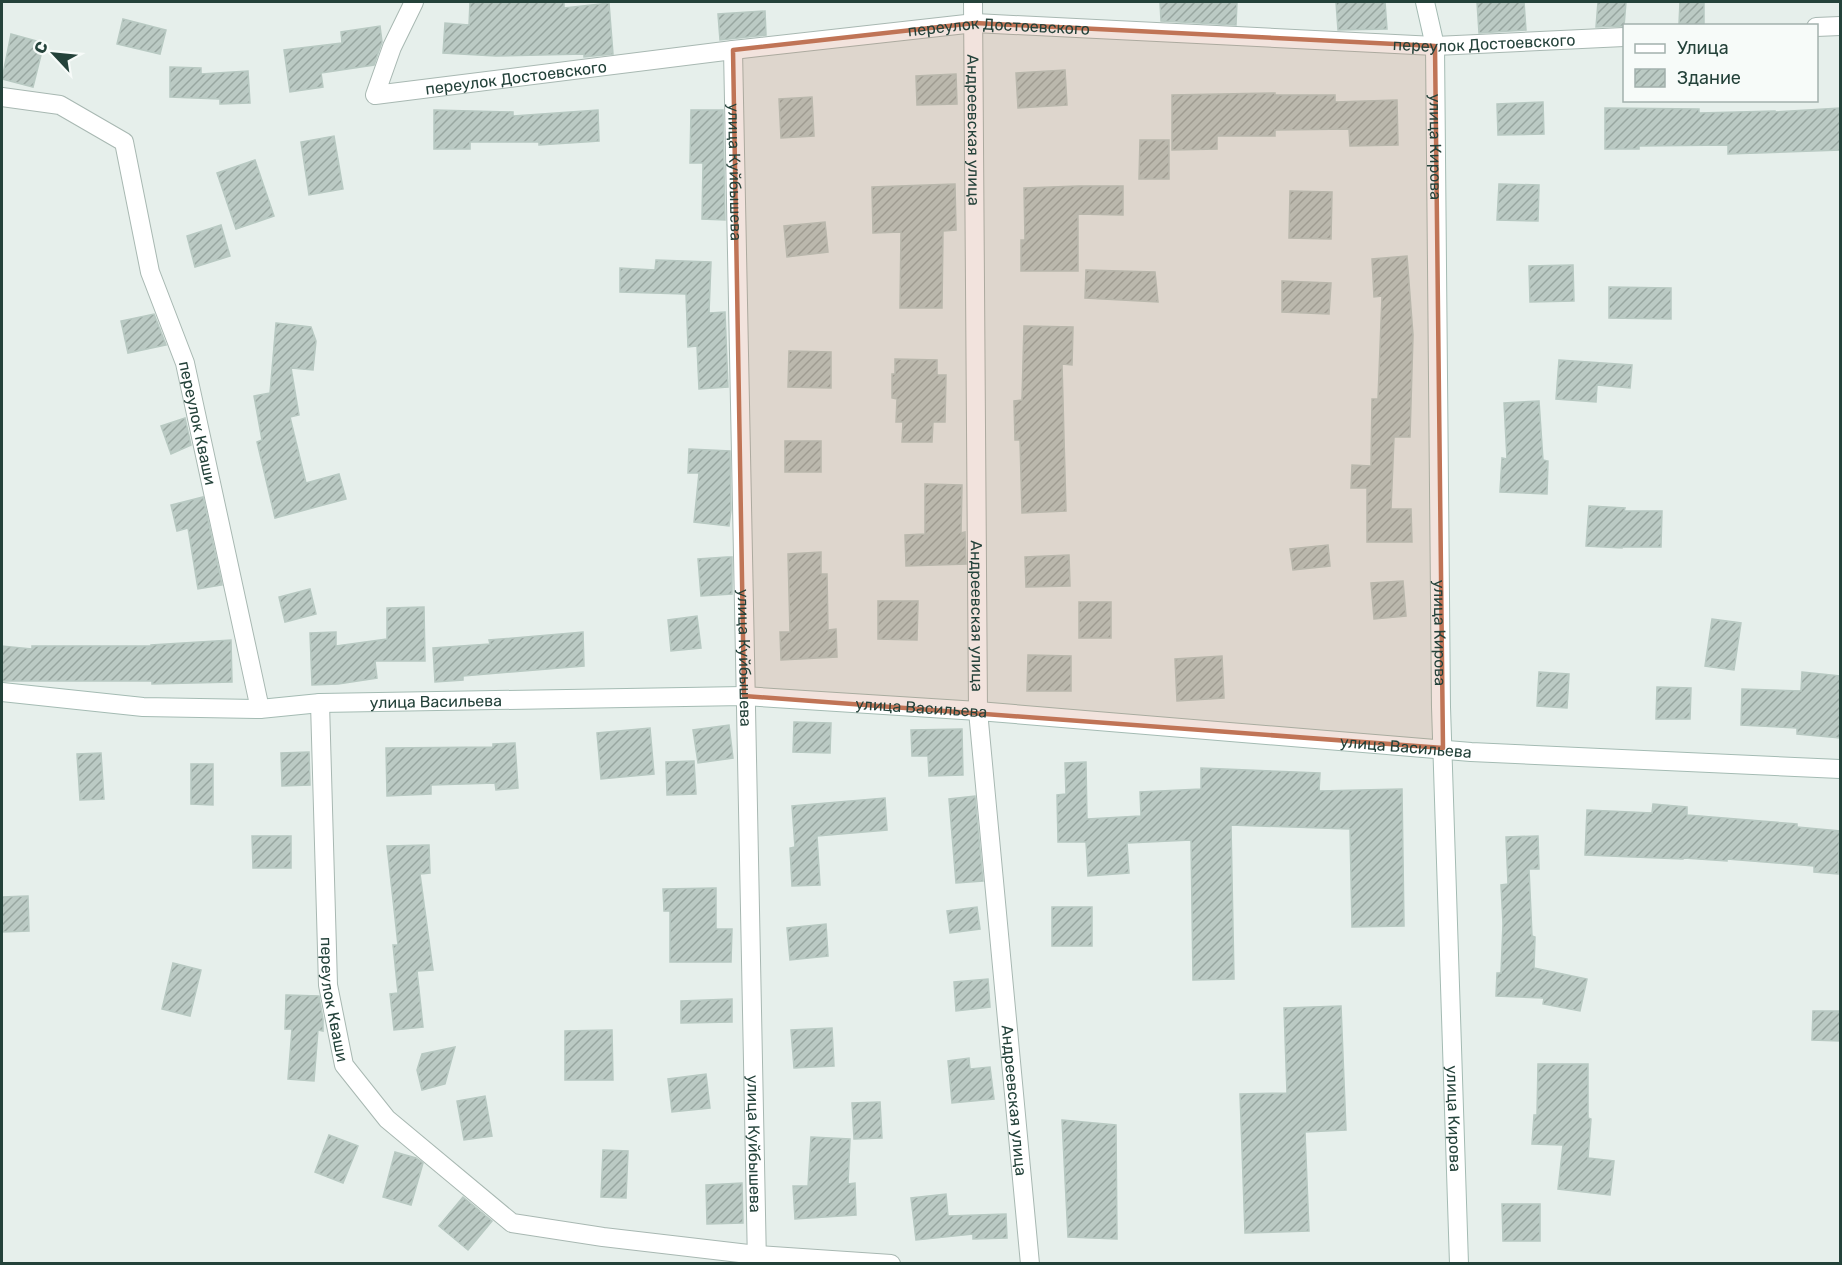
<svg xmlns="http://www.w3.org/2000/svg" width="1842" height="1265" font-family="Rubik,sans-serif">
<defs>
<pattern id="building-hatch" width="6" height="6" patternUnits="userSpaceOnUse" patternTransform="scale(1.5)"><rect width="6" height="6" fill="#bbcac4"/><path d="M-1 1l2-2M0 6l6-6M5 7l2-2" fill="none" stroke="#98a6a0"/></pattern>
</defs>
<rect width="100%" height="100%" fill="#e6efeb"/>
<!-- building -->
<g fill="url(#building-hatch)" stroke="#b8c9c2" stroke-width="1.5">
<polygon points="470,2 564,2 564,8 609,3 613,54 584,57 584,54 496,56 443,53 445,23 469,25"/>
<polygon points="1160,2 1237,2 1236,25 1161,21"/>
<polygon points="1336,2 1385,2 1387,29 1338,30"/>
<polygon points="1477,2 1524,2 1526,30 1479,33"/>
<polygon points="1598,2 1626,2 1624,26 1596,27"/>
<polygon points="1680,2 1704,2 1704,25 1679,24"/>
<polygon points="765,11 766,35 720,40 718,14"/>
<polygon points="123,19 166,30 160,54 117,44"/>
<polygon points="380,26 382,42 374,65 321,73 323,87 290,92 284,50 342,43 341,32"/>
<polygon points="11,34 44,43 33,87 2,79"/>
<polygon points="170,67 201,68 201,74 248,71 250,103 220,104 220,99 170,97"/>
<polygon points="1065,70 1067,105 1018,108 1016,73"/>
<polygon points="956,74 957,104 917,105 916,76"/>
<polygon points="1275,93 1275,95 1335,95 1335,102 1397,100 1398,145 1350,146 1349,129 1275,130 1275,136 1217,136 1217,149 1172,150 1172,95"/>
<polygon points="812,97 814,136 781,138 779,99"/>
<polygon points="1543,102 1544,134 1498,135 1497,104"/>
<polygon points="1605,108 1699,109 1699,113 1775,111 1775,112 1840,108 1840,150 1728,154 1728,145 1639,146 1639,149 1605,149"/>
<polygon points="434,110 513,112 513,116 598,110 599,141 539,145 539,142 470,142 470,149 434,149"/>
<polygon points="691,110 723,110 725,220 702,219 703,163 690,163"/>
<polygon points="334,136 343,189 309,195 301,142"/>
<polygon points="1140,140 1169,140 1169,179 1139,179"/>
<polygon points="255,160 274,216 236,229 217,173"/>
<polygon points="955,184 956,230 943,231 942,308 900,308 901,232 873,233 872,187"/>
<polygon points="1499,184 1539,185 1538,221 1497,220"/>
<polygon points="1079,186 1123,186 1123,215 1078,214 1078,271 1021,271 1021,240 1025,240 1024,188"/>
<polygon points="1290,191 1332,192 1331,239 1289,238"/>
<polygon points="825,222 828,252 787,257 784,226"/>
<polygon points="221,225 230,256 195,267 187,236"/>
<polygon points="1407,256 1413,335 1410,437 1394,437 1391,509 1411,509 1412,542 1367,542 1367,488 1351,488 1352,465 1371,466 1372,399 1378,399 1382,296 1374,297 1372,259"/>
<polygon points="656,260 711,262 709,313 725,312 728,387 699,389 697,346 688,347 686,294 620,292 620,268 655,270"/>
<polygon points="1573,265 1574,301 1530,302 1529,266"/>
<polygon points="1086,270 1155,272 1158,302 1085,298"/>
<polygon points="1282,281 1331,283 1329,314 1282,312"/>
<polygon points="1609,287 1671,288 1671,319 1609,318"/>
<polygon points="154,314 166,345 128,353 121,321"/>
<polygon points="276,323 311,327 316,341 313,370 291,368 299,415 290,417 306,483 339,474 346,499 275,518 257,442 262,440 254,396 270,393"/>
<polygon points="1024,326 1073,327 1072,365 1062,364 1066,511 1022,513 1020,440 1015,440 1014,401 1022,400"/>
<polygon points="789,351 831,352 831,388 788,387"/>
<polygon points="895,359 937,360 937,375 946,375 945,422 933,422 932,442 902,442 903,422 896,422 897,399 892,398 892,374 895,374"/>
<polygon points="1559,360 1632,365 1630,388 1597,385 1596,402 1556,399"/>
<polygon points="1539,401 1543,460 1548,461 1547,494 1500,492 1502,458 1507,459 1504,403"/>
<polygon points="185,418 191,445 171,454 161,426"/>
<rect x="785" y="441" width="36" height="31"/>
<polygon points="689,449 730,451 731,510 729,526 694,522 699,473 688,473"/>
<polygon points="925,484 962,485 961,533 965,532 966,564 906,566 905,535 925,534"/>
<polygon points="203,497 222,585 198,589 188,528 177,531 171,505"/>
<polygon points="1589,506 1625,508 1624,511 1662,511 1661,547 1622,547 1622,548 1586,546"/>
<polygon points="1328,545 1330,566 1293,570 1290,549"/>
<polygon points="821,552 821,574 827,574 828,630 836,629 837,657 781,660 780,632 790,632 788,554"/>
<polygon points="1069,555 1070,586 1026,587 1025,557"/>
<polygon points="727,557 732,557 732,594 701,596 698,559"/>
<polygon points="1403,581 1406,616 1374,619 1371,583"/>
<polygon points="310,589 316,614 285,622 279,597"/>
<polygon points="878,601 918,601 917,640 878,639"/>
<rect x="1079" y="602" width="32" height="36"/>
<polygon points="424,607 425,661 375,661 377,678 338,684 312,685 310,633 336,632 336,646 387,639 387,608"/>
<polygon points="697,616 701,648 671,651 668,620"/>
<polygon points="1712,619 1741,623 1734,670 1705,666"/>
<polygon points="583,632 584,666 463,676 463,680 435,682 433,648 490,644 489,640"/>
<polygon points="231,640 232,682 152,684 152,681 2,681 2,646 32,649 32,646 151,646 151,645"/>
<polygon points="1028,655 1071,656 1071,691 1027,691"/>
<polygon points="1222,656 1224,698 1177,701 1175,659"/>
<polygon points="1539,672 1569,674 1567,708 1537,706"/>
<polygon points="1802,672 1840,676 1840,738 1797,734 1797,728 1741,725 1742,689 1801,691"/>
<polygon points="1657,687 1691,688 1690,719 1656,719"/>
<polygon points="794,722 831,723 830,753 793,752"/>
<polygon points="729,725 733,758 698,763 693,730"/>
<polygon points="650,728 654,774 601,779 597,733"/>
<polygon points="962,729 963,775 929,776 928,756 912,756 911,730"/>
<polygon points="515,743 518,788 496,790 495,783 431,785 431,794 387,796 386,748 493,747 493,744"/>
<polygon points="309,752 310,785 282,786 281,753"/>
<polygon points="101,753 104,799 80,800 77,754"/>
<polygon points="694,761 696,794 667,795 666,762"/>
<polygon points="1086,762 1087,819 1141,816 1140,792 1201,789 1201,768 1320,773 1319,791 1402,789 1404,926 1352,927 1350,829 1231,825 1234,979 1193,980 1191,840 1127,843 1129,873 1088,876 1086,842 1058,842 1057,795 1066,794 1065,763"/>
<polygon points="191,764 213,764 213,805 191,804"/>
<polygon points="975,796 983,881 956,883 949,799"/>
<polygon points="885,798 887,830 817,836 820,885 792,886 790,848 795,847 792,806"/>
<polygon points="1653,804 1687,807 1687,815 1797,824 1797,827 1840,831 1838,874 1814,872 1814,866 1727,859 1727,861 1684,858 1683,859 1585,855 1587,810 1652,813"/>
<polygon points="252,836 291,836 291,868 253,868"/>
<polygon points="1538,836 1539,869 1529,869 1532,936 1535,937 1534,968 1587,979 1580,1011 1543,1004 1544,998 1496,996 1497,973 1501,973 1503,924 1501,885 1508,884 1506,837"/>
<polygon points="429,845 430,873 420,874 433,970 417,971 423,1027 394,1030 390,994 398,993 393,945 398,945 387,846"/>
<polygon points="716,888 716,929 732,929 731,962 670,962 670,911 664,911 663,889"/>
<polygon points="28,896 29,931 2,932 2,897"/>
<polygon points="977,907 980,929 950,933 947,911"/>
<rect x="1052" y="907" width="40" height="39"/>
<polygon points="826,924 828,956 790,960 787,928"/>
<polygon points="173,963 201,970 190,1016 162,1009"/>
<polygon points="988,979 990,1007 956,1011 954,982"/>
<polygon points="286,995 319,996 323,1019 323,1031 318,1030 314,1081 288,1079 292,1029 285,1029"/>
<polygon points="732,999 732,1022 681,1023 681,1001"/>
<polygon points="1341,1006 1346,1130 1305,1132 1309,1231 1245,1233 1240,1094 1287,1093 1284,1008"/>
<polygon points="1813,1011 1840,1011 1840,1041 1812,1040"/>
<polygon points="832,1028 834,1066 794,1068 791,1030"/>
<polygon points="612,1030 613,1080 565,1080 565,1031"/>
<polygon points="455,1047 445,1084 422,1090 417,1070 422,1054"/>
<polygon points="969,1058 970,1069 990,1067 994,1099 952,1103 948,1061"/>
<polygon points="1538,1064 1588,1064 1588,1118 1591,1119 1588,1158 1614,1161 1610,1195 1558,1189 1563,1145 1532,1144 1534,1115 1537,1115"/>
<polygon points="706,1074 710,1108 672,1112 668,1079"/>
<polygon points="485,1096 492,1136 464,1140 457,1101"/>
<polygon points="880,1102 882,1138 854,1139 852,1103"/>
<polygon points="1062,1120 1116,1125 1117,1239 1068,1237"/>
<polygon points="329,1135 358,1146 343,1183 315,1172"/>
<polygon points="811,1137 850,1139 848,1184 855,1183 856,1215 795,1219 793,1186 808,1186"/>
<polygon points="603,1150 628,1151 626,1198 601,1197"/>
<polygon points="395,1152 416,1158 423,1163 411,1205 383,1197"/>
<polygon points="742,1183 743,1223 707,1224 706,1185"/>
<polygon points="946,1194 948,1216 1006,1214 1007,1238 973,1239 973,1234 916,1240 911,1198"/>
<polygon points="463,1197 492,1221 468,1250 439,1226"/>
<polygon points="1502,1204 1540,1204 1540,1241 1503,1241"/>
</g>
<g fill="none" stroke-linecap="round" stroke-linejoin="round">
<!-- street casing -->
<g stroke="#a8b8b2" stroke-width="20">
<g id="street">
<path id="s1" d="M 414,2 L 392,47 L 375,95 L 733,50 L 975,23 L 1435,46 L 1624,37"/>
<path id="s2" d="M 973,2 L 978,711 L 1030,1264"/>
<polyline points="1816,27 1840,26"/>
<path id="s3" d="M 733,50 L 757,1264"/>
<path id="s4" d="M 2,97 L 60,105 L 124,142 L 150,272 L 185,363 L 260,709"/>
<path id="s5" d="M 320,703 L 328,985 L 344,1065 L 387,1119 L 512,1223 L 603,1237 L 757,1255 L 891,1264"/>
</g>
</g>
<!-- secondary casing -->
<g stroke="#a4bbb3" stroke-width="20">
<g id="secondary">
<path id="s6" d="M 1425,2 L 1435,46 L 1441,707 L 1459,1264"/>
<path id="s7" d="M 2,692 L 143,707 L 260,709 L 320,703 L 744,696 L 978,711 L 1471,752 L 1840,769"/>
</g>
</g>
<!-- street -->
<use href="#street" stroke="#fff" stroke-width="18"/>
<!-- secondary -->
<use href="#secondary" stroke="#fff" stroke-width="18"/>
</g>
<!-- marked area -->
<path fill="#c07456" fill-opacity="0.2" stroke="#c07456" stroke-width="4.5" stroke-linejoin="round" d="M 975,23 L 1435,46 L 1443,748 L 744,696 L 733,50 Z"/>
<g text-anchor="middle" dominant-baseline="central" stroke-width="5" stroke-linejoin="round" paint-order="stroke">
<!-- street labels -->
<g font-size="16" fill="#24423a" stroke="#f7fbf9">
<text stroke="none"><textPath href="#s1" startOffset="729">переулок Достоевского</textPath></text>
<text stroke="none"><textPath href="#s1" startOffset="1215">переулок Достоевского</textPath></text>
<text stroke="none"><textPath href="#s1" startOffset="243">переулок Достоевского</textPath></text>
<text stroke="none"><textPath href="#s2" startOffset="128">Андреевская улица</textPath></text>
<text stroke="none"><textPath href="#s6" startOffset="146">улица Кирова</textPath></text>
<text stroke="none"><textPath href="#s3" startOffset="122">улица Куйбышева</textPath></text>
<text stroke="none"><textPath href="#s4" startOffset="424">переулок Кваши</textPath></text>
<text stroke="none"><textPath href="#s2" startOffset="614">Андреевская улица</textPath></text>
<text stroke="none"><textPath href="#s6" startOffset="632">улица Кирова</textPath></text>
<text stroke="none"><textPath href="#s3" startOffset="608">улица Куйбышева</textPath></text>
<text stroke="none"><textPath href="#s7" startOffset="435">улица Васильева</textPath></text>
<text stroke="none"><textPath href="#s7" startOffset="921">улица Васильева</textPath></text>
<text stroke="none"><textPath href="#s7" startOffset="1407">улица Васильева</textPath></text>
<text stroke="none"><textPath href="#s5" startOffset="297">переулок Кваши</textPath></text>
<text stroke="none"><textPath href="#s2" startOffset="1100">Андреевская улица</textPath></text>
<text stroke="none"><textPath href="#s6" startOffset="1118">улица Кирова</textPath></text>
<text stroke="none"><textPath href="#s3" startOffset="1094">улица Куйбышева</textPath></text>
</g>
</g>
<!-- border -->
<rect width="1842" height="1265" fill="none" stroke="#24423a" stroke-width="6"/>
<!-- legend -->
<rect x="1623" y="24" width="195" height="78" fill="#f7fbf9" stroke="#a3b1ad" stroke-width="1.5"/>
<rect x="1635" y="44" width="30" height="9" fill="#ffffff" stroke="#a3b1ad" stroke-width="1.5"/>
<text x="1677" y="54" font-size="18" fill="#24423a">Улица</text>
<rect x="1635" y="69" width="30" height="18" fill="url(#building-hatch)" stroke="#a3b1ad" stroke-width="1.5"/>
<text x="1677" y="84" font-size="18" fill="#24423a">Здание</text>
<!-- north arrow -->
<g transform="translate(54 54) rotate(296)" stroke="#f7fbf9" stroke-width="4.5" paint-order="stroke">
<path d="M0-4.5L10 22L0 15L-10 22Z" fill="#24423a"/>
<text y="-9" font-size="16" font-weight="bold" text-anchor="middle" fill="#24423a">С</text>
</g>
</svg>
